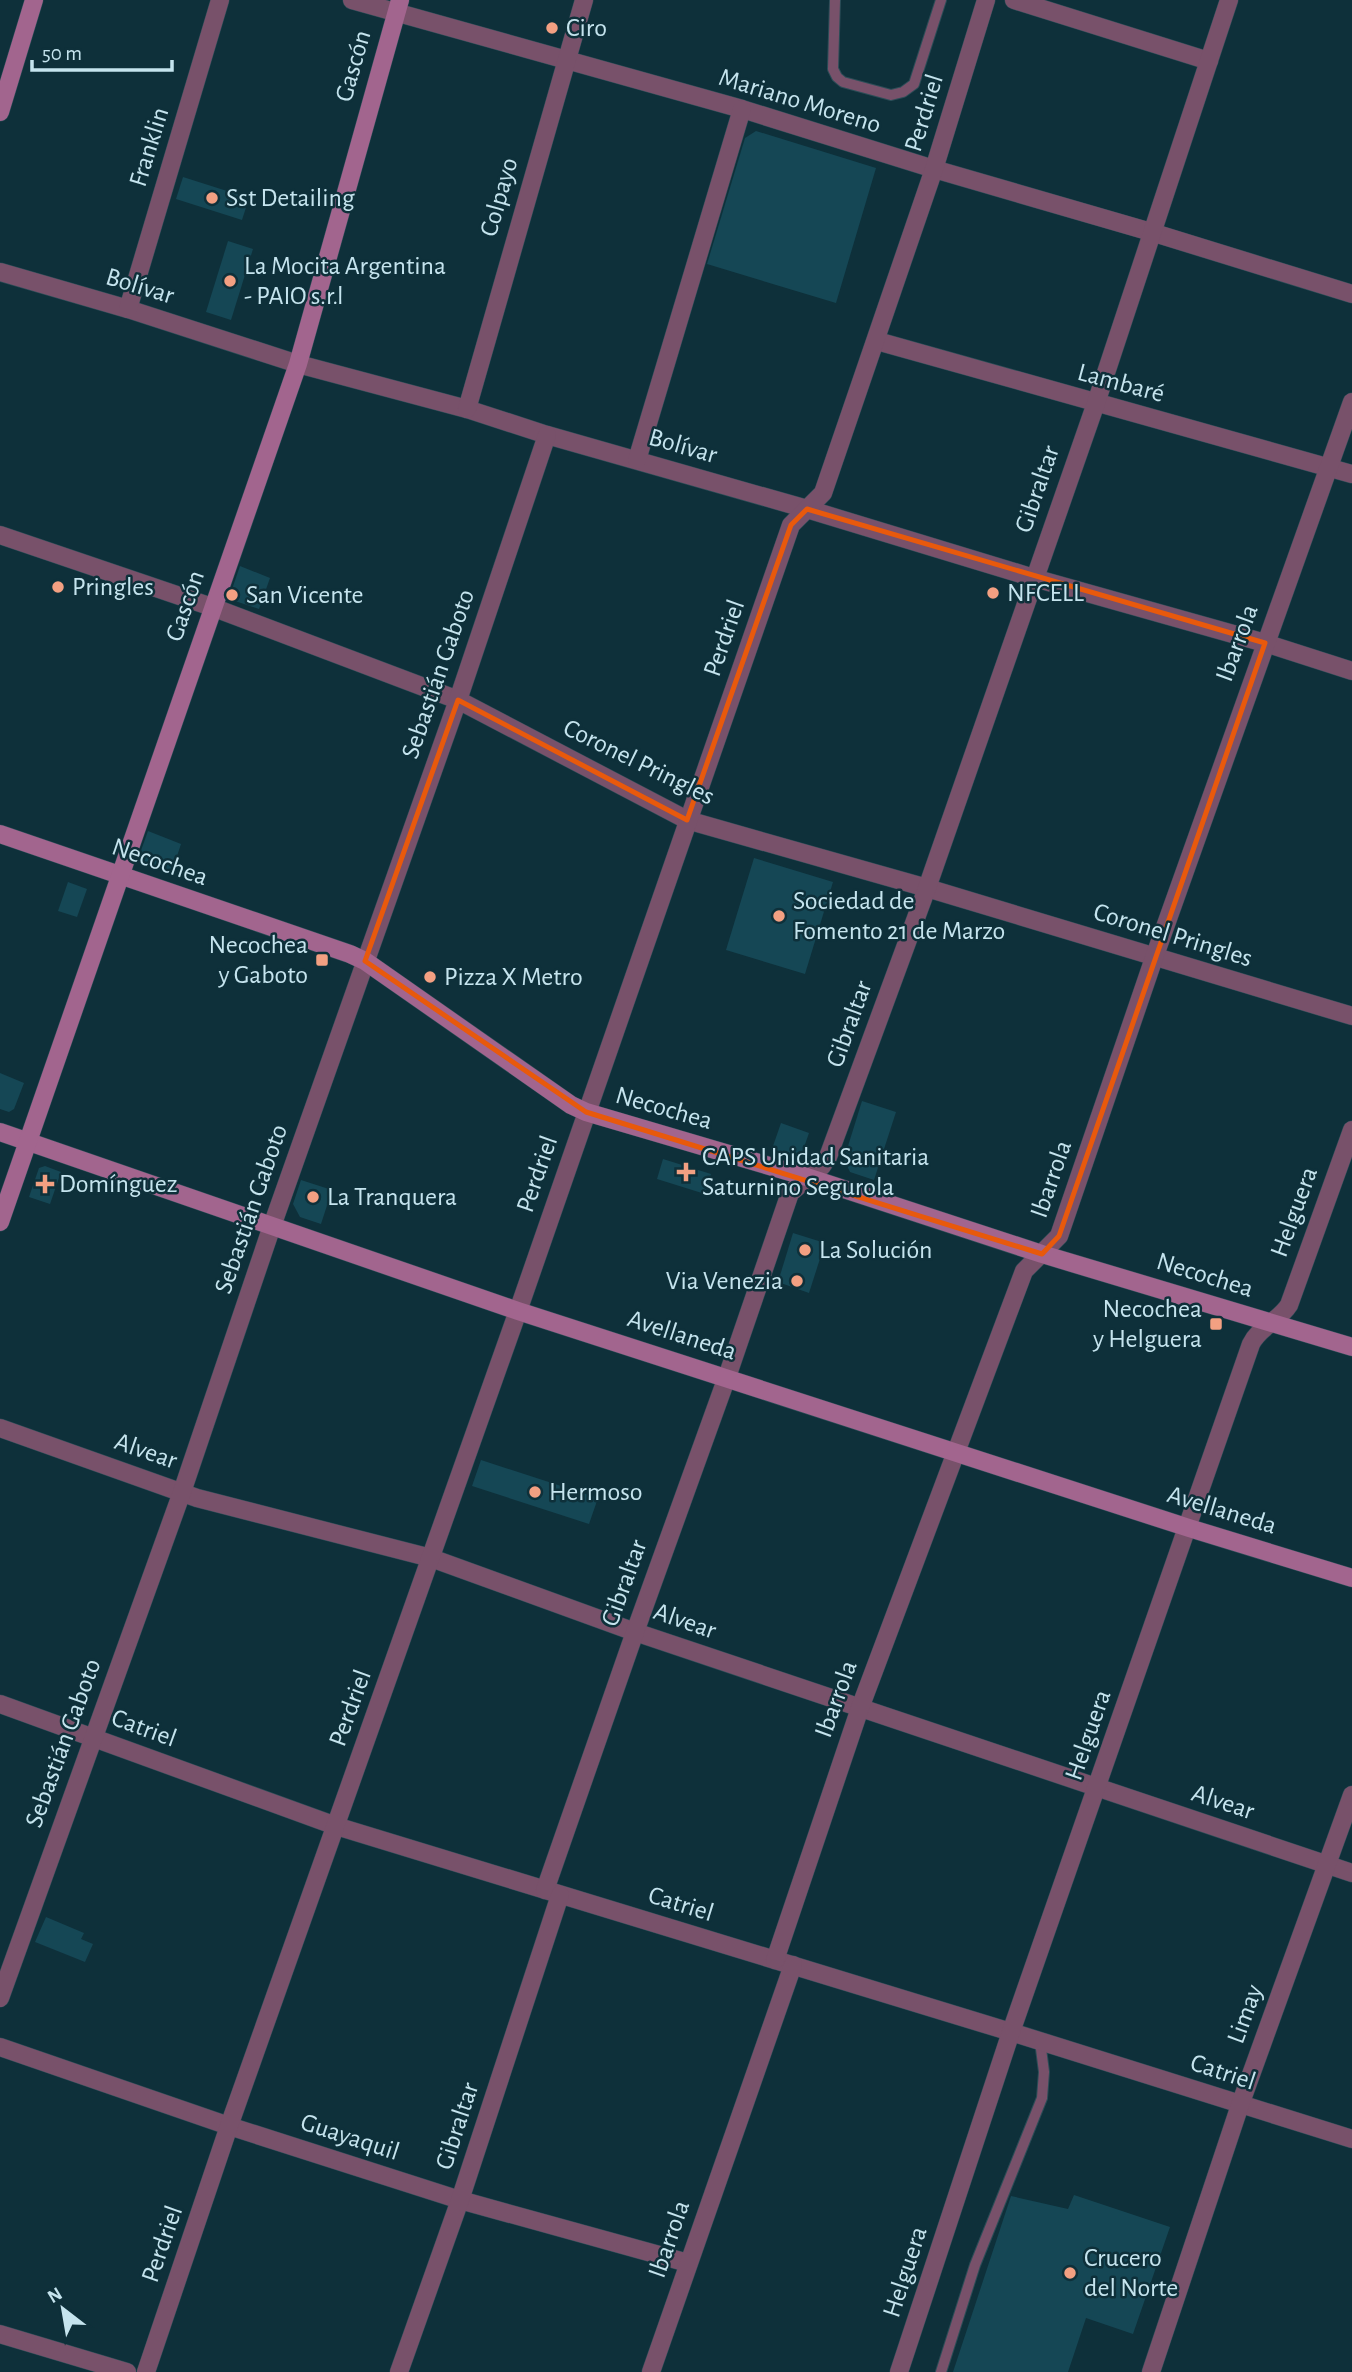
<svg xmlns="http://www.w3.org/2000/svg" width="1352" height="2372" font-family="'Alegreya Sans',sans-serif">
<rect width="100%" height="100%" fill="#0e303a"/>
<!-- building -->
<g fill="#154755">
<polygon points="756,131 876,168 836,303 707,264 745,138"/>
<polygon points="183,177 249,198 242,220 176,199"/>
<polygon points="228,241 253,249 231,320 206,312"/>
<polygon points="240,566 270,578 259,609 232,600 230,595"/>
<polygon points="148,831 181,844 172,871 142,861 139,856"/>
<polygon points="754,858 833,882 805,974 726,950"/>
<polygon points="68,882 87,889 77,917 58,911"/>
<polygon points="0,1073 24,1083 14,1109 9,1112 0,1109"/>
<polygon points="862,1101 896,1112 874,1180 850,1172 844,1159"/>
<polygon points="781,1123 809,1133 802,1153 792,1156 772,1149"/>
<polygon points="663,1159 711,1174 705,1194 657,1179"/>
<polygon points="45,1166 61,1172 50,1204 29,1197 39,1168"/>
<polygon points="301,1180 332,1190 321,1224 300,1217 293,1204"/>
<polygon points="793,1233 825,1243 809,1293 778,1282"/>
<polygon points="481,1460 598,1498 589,1524 472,1486"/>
<polygon points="46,1917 84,1933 81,1939 93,1944 85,1962 35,1942"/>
<polygon points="1074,2195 1170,2227 1133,2334 1086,2318 1068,2372 953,2372 1011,2196 1068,2209"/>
</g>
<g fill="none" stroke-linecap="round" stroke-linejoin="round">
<!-- lane casing -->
<g stroke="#2b4d57" stroke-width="12">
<g id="lane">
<polyline points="835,0 833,69 837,77 843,82 891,95 903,92 914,84 941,0"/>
<polyline points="941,2372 975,2265 1042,2098 1044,2072 1040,2041"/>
</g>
</g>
<!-- street casing -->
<g stroke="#2b4d57" stroke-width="19">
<g id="street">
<polyline points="352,0 742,109 934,169 1151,232 1352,294"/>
<polyline points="1014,0 1209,61"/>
<polyline points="0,272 128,309 298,364 467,409 547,435 807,509 1034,578 1265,643 1352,671"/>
<polyline points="128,309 220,0"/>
<polyline points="877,341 1352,474"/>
<polyline points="467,409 584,0"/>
<polyline points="637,460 742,109"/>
<polyline points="0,535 212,607 458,700 687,820 927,888 1352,1016"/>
<polyline points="0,1428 197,1498 431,1558 635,1632 1352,1873"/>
<polyline points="0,1704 336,1826 1011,2032 1352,2139"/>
<polyline points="545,1890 635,1632 727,1377 790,1193 822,1166 828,1157 927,888 1096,403 1229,0"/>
<polyline points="775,1960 860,1708 1024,1271 1059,1236 1154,958 1352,402"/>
<polyline points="0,1998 182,1492 272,1226 458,700 547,435"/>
<polyline points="0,2047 229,2126 460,2200 688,2263"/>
<polyline points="0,2334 127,2372"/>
<polyline points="146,2372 229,2126 518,1311 791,525 823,493 934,169 986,0"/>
<polyline points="399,2372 460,2200 560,1895"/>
<polyline points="651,2372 793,1965"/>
<path d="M 899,2372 L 1011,2032 L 1251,1344 C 1259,1327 1279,1321 1289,1305 L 1352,1130"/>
<polyline points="1151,2372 1240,2105 1352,1795"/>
</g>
</g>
<!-- secondary casing -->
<g stroke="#2b4d57" stroke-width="19">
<g id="secondary">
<polyline points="0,112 34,0"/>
<polyline points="0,834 350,954 365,961 571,1105 586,1112 807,1177 1042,1254 1352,1347"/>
<polyline points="0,1132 518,1311 1189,1528 1352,1578"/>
<polyline points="0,1222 298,364 400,0"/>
</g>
</g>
<!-- lane -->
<use href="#lane" stroke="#78516a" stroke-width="10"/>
<!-- street -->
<use href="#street" stroke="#78516a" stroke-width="18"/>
<!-- secondary -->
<use href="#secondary" stroke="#a2658e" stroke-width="18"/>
</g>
<!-- marked area -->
<path fill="none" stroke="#e8590c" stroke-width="5" stroke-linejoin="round" d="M 807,509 L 1265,643 L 1059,1236 L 1042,1254 L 586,1112 L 365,961 L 458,700 L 687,820 L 791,525 Z"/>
<!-- markers -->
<g fill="#f3a082" stroke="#0e303a" stroke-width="2.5">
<circle cx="552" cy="28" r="7"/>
<circle cx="212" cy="198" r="7"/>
<circle cx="230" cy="281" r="7"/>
<circle cx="58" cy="587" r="7"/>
<circle cx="993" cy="593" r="7"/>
<circle cx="232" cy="595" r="7"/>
<circle cx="779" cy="916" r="7"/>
<rect x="315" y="953" width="14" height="14" rx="3.5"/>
<circle cx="430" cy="977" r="7"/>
<path d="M682.5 1161.5h7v7h7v7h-7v7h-7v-7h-7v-7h7z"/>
<path d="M41.5 1173.5h7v7h7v7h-7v7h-7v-7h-7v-7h7z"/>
<circle cx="313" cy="1197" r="7"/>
<circle cx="805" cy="1250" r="7"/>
<circle cx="797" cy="1281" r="7"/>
<rect x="1209" y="1317" width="14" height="14" rx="3.5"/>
<circle cx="535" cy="1492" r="7"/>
<circle cx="1070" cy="2273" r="7"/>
</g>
<g text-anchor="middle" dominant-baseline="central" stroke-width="5" stroke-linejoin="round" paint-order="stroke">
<!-- poi labels -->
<g font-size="26" fill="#c5e4ee" stroke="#0e303a" text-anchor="start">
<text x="566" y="28">Ciro</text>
<text x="226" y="198">Sst Detailing</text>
<text x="244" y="266">La Mocita Argentina<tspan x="244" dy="30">- PAIO s.r.l</tspan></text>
<text x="72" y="587">Pringles</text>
<text x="1007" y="593">NFCELL</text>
<text x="246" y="595">San Vicente</text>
<text x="793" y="901">Sociedad de<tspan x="793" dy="30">Fomento 21 de Marzo</tspan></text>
<text x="308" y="945" text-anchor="end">Necochea<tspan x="308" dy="30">y Gaboto</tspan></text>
<text x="444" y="977">Pizza X Metro</text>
<text x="702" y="1157">CAPS Unidad Sanitaria<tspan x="702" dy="30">Saturnino Segurola</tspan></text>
<text x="59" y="1184">Domínguez</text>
<text x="327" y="1197">La Tranquera</text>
<text x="819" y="1250">La Solución</text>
<text x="783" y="1281" text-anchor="end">Via Venezia</text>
<text x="1202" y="1309" text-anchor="end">Necochea<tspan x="1202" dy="30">y Helguera</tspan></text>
<text x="549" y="1492">Hermoso</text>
<text x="1084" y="2258">Crucero<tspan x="1084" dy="30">del Norte</tspan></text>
</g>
<!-- street labels -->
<g font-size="26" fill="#c5e4ee" stroke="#0e303a">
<text transform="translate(353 66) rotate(-74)">Gascón</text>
<text transform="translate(800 101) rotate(17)">Mariano Moreno</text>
<text transform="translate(924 113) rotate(-73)">Perdriel</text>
<text transform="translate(149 147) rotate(-73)">Franklin</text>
<text transform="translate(499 197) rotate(-74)">Colpayo</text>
<text transform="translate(140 286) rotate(17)">Bolívar</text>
<text transform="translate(1121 383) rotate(15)">Lambaré</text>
<text transform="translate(683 446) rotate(16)">Bolívar</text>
<text transform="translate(1037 489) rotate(-71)">Gibraltar</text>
<text transform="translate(185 606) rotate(-71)">Gascón</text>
<text transform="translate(724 638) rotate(-71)">Perdriel</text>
<text transform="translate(1237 643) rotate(-70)">Ibarrola</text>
<text transform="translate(438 674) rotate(-71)">Sebastián Gaboto</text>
<text transform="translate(639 762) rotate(26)">Coronel Pringles</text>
<text transform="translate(160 862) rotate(19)">Necochea</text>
<text transform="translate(1173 935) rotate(17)">Coronel Pringles</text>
<text transform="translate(849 1024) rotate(-70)">Gibraltar</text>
<text transform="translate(664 1108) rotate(16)">Necochea</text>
<text transform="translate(537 1174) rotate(-71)">Perdriel</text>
<text transform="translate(1051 1179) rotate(-71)">Ibarrola</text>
<text transform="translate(251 1209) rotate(-71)">Sebastián Gaboto</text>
<text transform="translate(1294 1212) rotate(-70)">Helguera</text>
<text transform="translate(1205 1275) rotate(17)">Necochea</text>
<text transform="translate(682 1335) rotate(18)">Avellaneda</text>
<text transform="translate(146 1451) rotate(19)">Alvear</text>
<text transform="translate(1222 1510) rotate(17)">Avellaneda</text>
<text transform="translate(624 1583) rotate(-70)">Gibraltar</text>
<text transform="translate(685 1621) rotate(19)">Alvear</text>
<text transform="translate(836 1699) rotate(-70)">Ibarrola</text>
<text transform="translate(350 1708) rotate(-70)">Perdriel</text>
<text transform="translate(144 1728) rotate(20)">Catriel</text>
<text transform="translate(1088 1735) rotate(-71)">Helguera</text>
<text transform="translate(63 1743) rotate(-70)">Sebastián Gaboto</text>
<text transform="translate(1223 1802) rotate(18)">Alvear</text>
<text transform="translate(681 1904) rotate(17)">Catriel</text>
<text transform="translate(1245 2014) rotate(-70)">Limay</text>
<text transform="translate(1223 2072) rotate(18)">Catriel</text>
<text transform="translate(457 2126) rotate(-72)">Gibraltar</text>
<text transform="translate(350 2137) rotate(18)">Guayaquil</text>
<text transform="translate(669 2239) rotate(-71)">Ibarrola</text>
<text transform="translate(162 2244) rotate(-71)">Perdriel</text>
<text transform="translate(905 2272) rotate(-72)">Helguera</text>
</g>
</g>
<!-- north arrow -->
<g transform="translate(63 2309) rotate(329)" stroke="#0e303a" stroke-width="5" paint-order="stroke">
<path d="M0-5L12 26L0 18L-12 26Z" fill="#c5e4ee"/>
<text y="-10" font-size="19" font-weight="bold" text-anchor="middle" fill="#c5e4ee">N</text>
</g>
<!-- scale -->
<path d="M32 60v10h140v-10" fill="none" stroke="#c5e4ee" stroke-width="3.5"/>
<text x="42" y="60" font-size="21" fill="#c5e4ee" stroke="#0e303a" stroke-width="5" paint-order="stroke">50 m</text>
</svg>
